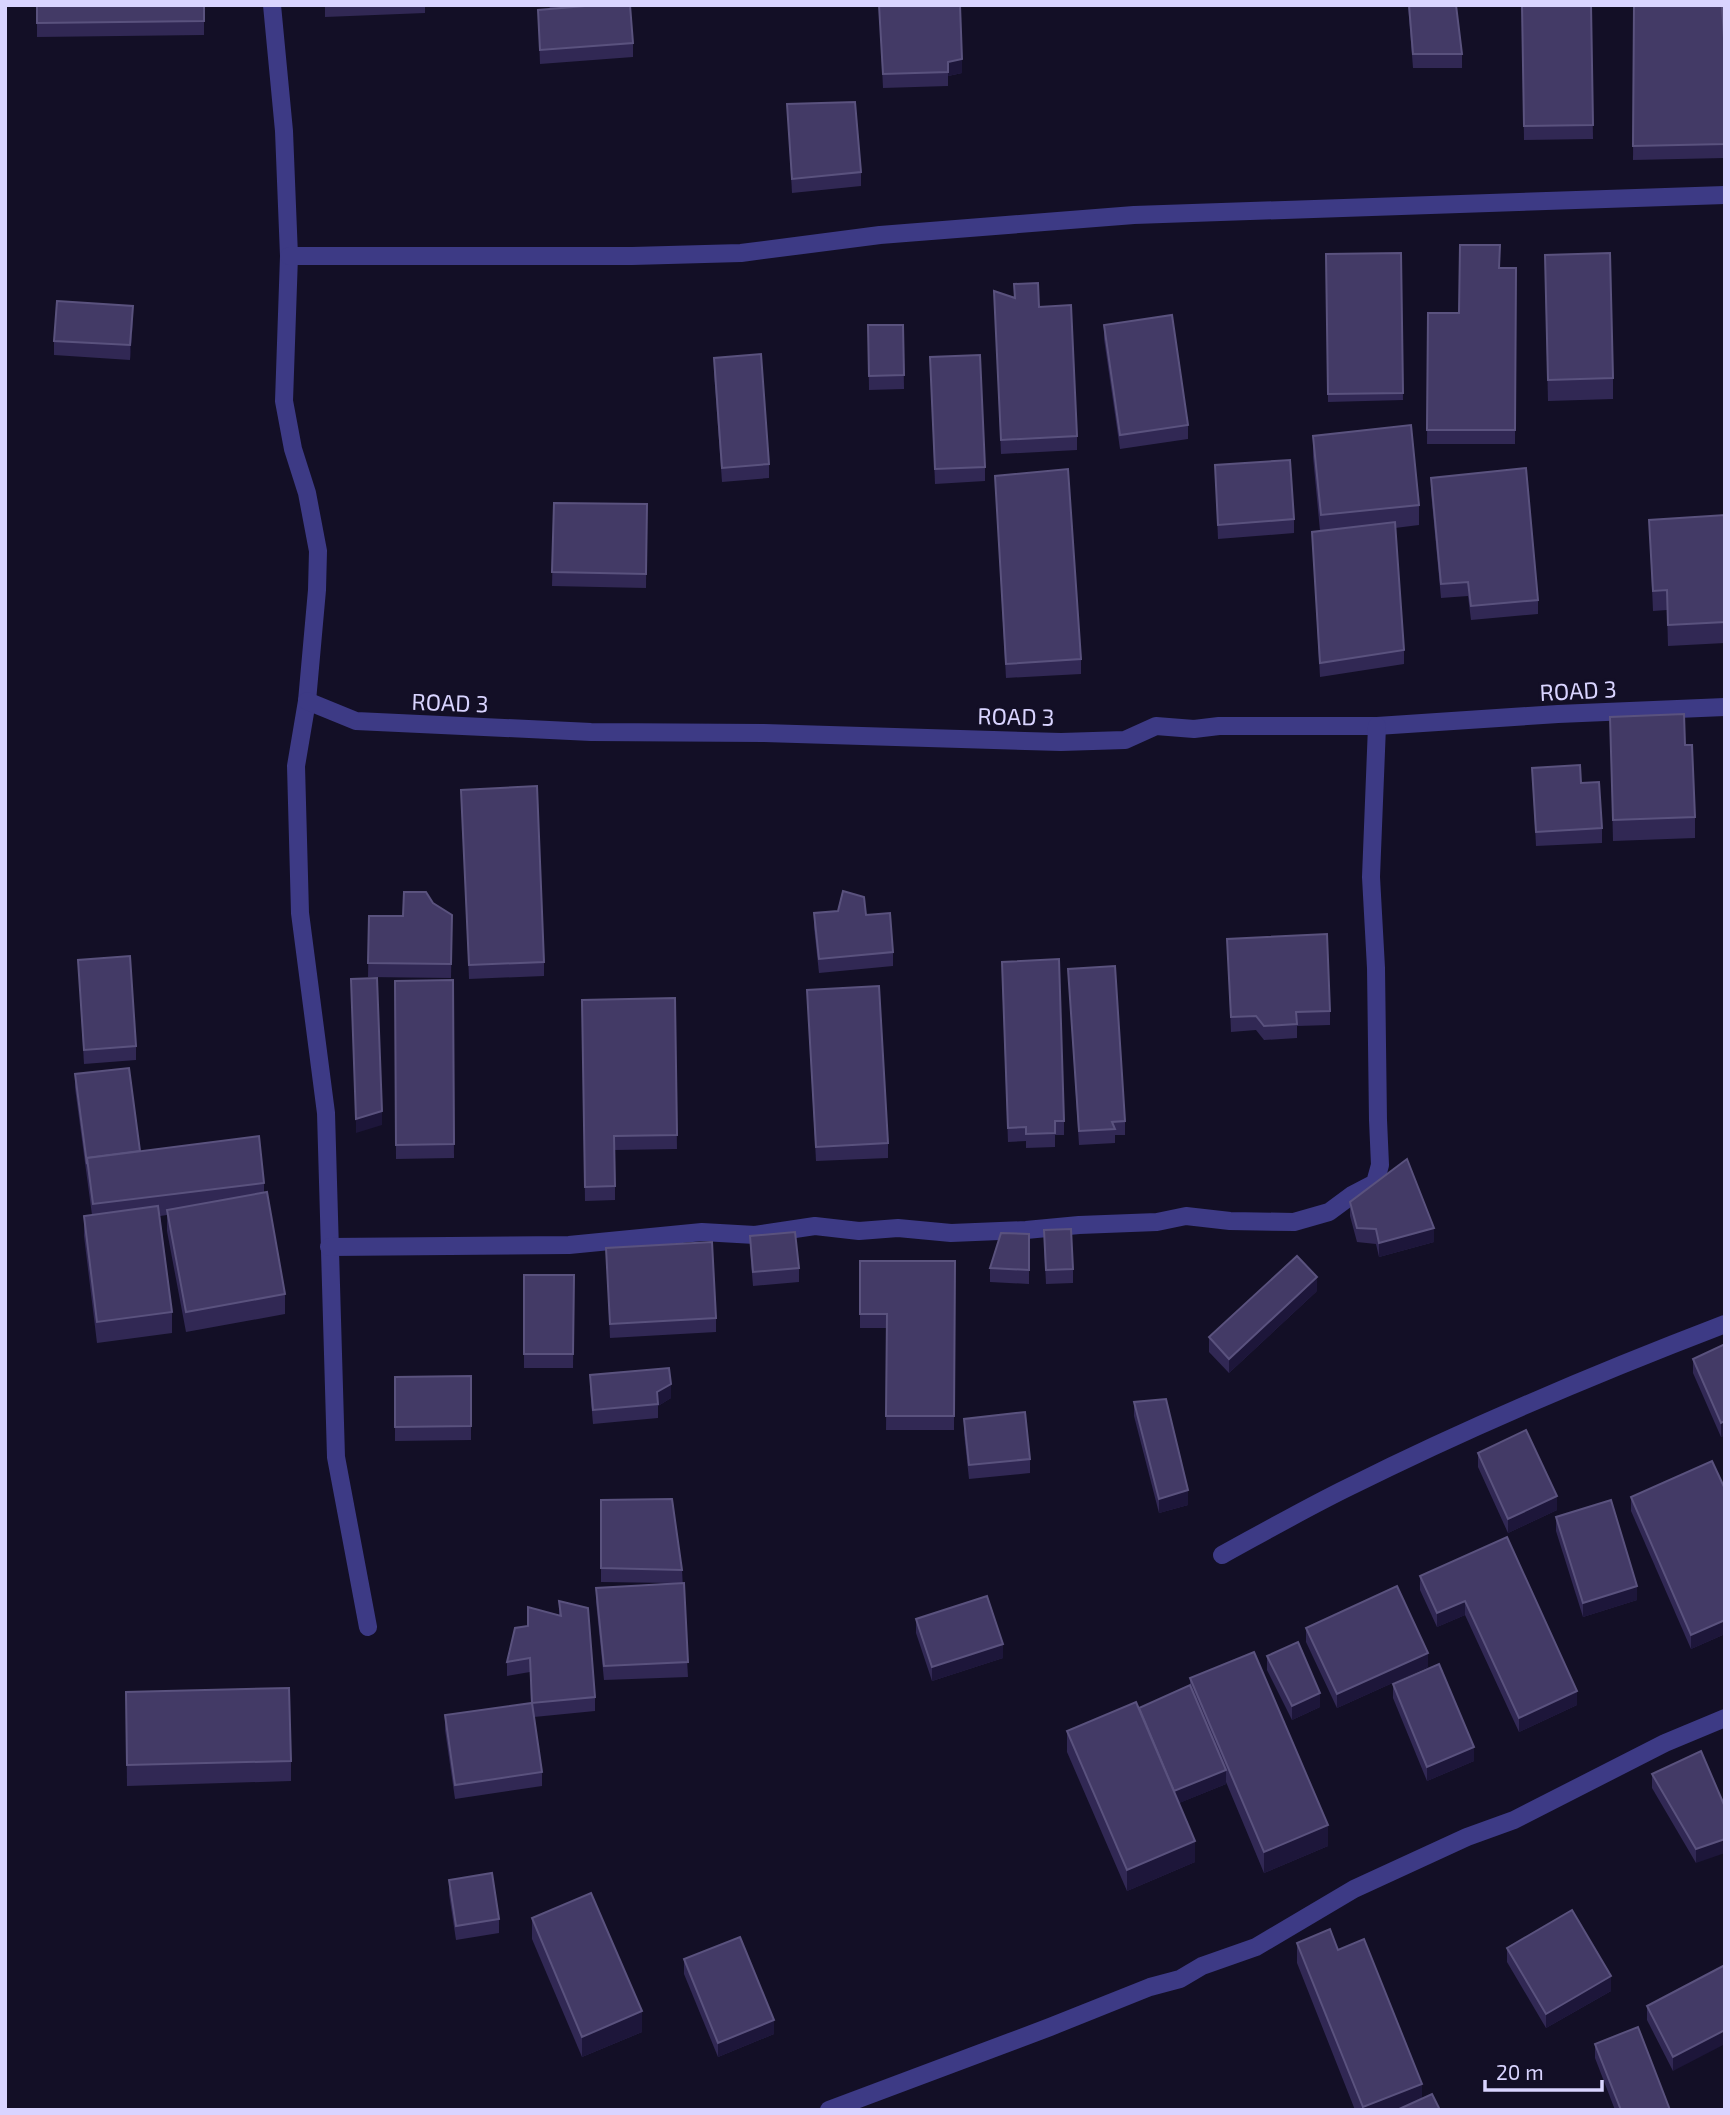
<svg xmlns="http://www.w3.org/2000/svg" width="1730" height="2115" font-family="'Exo 2',sans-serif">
<rect width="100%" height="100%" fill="#130f26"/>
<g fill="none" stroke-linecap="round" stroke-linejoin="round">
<!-- minor -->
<g stroke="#3d3a85" stroke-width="18">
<polyline points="272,5 284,131 289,256 284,401 293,449 307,493 318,551 317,590 307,701 296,766 300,913 326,1113 336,1457 368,1627"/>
<polyline points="289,256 632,256 741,253 880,235 1134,215 1725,195"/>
<polyline points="307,701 356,721 591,732 764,733 1061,742 1125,740 1156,726 1194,729 1219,726 1377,726 1558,714 1725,707"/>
<polyline points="329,1247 569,1245 702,1232 755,1235 815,1226 859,1231 898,1228 951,1233 1026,1230 1079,1225 1157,1222 1186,1216 1230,1221 1294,1222 1329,1212 1352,1195 1375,1183 1380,1165 1378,1120 1376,968 1371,877 1377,726"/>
<path d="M 1222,1555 C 1264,1532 1306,1508 1349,1487 C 1471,1426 1597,1373 1725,1324"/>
<polyline points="829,2110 1050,2027 1150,1987 1180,1979 1202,1966 1256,1947 1354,1889 1467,1837 1514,1820 1665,1743 1725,1718"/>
</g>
</g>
<!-- wall -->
<g fill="#312854">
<polygon points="37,5 204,5 204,35 37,37"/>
<polygon points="325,5 425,5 425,13 325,17"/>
<polygon points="549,5 582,5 581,6 633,43 633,57 540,64 538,10 550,9"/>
<polygon points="879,5 962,73 948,76 948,86 883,88"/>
<polygon points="1408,5 1456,5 1462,54 1462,68 1413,68"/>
<polygon points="1522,5 1591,5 1593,139 1524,140"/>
<polygon points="1634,5 1725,55 1725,158 1633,160"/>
<polygon points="787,104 861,172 861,186 792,193"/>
<polygon points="1401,253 1403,400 1328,402 1326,254"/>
<polygon points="1499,268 1516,268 1515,444 1427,444 1428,313 1459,313"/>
<polygon points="1545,275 1613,378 1613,399 1548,401"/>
<polygon points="1014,284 1039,307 1077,436 1077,450 1001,454 994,291 1014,297"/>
<polygon points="133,320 130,360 54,355 54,341"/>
<polygon points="868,325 903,325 904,389 869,390"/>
<polygon points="1104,325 1188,425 1188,439 1120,449 1104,339"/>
<polygon points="930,357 985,467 985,481 935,484"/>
<polygon points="714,358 769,464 769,478 722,482 714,372"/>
<polygon points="1313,436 1419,505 1419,525 1395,528 1404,650 1404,664 1320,677 1312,532 1320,531 1313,457"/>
<polygon points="1215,465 1294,519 1294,533 1218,539"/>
<polygon points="995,476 1081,659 1081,674 1006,678"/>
<polygon points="1431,478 1538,600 1538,614 1471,620 1468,596 1441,598 1431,492"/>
<polygon points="554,503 647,504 646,588 552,586"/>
<polygon points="1725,515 1725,643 1668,646 1667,610 1653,611 1649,520"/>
<polygon points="1610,717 1685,745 1695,817 1695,838 1613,841"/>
<polygon points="1532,768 1581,783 1602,828 1602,843 1536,846"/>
<polygon points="461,790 544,962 544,976 469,979"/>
<polygon points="814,913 866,915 893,952 893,966 819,973 814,927"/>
<polygon points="452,915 451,978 368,977 369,916"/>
<polygon points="1227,939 1330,1011 1330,1025 1297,1026 1297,1038 1264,1040 1256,1030 1231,1032"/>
<polygon points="78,960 136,1046 136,1060 84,1064"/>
<polygon points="1068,969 1125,1121 1125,1135 1115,1135 1115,1143 1079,1145"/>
<polygon points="1002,976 1064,1121 1064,1135 1055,1135 1055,1147 1026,1148 1026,1141 1008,1142"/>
<polygon points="453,980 454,1158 396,1159 395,981"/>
<polygon points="807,990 888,1143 888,1158 816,1161"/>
<polygon points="675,998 677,1149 615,1150 615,1200 585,1201 582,1000"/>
<polygon points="75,1074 140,1151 264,1183 264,1193 285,1294 285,1314 186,1332 167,1231 167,1215 160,1216 172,1312 172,1333 97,1343 84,1236 84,1216 92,1215 75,1088"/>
<polygon points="1350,1202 1434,1242 1379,1257 1376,1244 1357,1242 1350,1216"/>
<polygon points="1029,1234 1029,1284 990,1282 990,1268"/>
<polygon points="750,1236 799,1268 799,1282 753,1286 750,1250"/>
<polygon points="1044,1244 1073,1269 1073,1283 1046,1284"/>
<polygon points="606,1248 716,1318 716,1332 610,1338"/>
<polygon points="860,1261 955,1261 954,1430 886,1430 887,1328 860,1328"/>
<polygon points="524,1275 574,1275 573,1368 524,1368"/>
<polygon points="1317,1291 1229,1373 1209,1352 1209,1337"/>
<polygon points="1725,1344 1725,1435 1721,1437 1693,1373 1693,1359"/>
<polygon points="590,1375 671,1398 658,1406 658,1418 593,1424 590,1389"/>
<polygon points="471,1376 471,1440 395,1441 395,1377"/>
<polygon points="1134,1402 1188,1505 1159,1513 1134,1416"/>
<polygon points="964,1419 1030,1459 1030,1473 969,1479 964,1433"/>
<polygon points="1478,1453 1557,1510 1508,1533 1478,1467"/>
<polygon points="1725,1489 1725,1634 1691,1649 1631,1511 1631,1497"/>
<polygon points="601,1500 682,1570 688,1677 604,1680 596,1602 596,1588 672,1583 601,1582"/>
<polygon points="1556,1517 1637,1600 1583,1617 1556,1531"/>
<polygon points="1507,1537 1577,1705 1519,1732 1465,1615 1437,1627 1420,1590 1420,1576"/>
<polygon points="559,1601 595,1697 595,1711 534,1717 542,1772 542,1786 455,1799 445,1730 445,1715 531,1703 530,1672 507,1676 507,1662 528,1626 559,1615"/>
<polygon points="916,1619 1003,1658 932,1681 916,1633"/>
<polygon points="1306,1628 1428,1667 1337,1708 1306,1642"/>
<polygon points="1267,1656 1320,1707 1292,1720 1267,1670"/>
<polygon points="1190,1678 1328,1846 1264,1873 1226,1782 1226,1784 1179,1803 1195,1862 1127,1891 1067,1752 1067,1731 1139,1708 1190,1685"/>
<polygon points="1393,1684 1474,1761 1427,1781 1393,1698"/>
<polygon points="126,1692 291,1761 291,1781 127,1786"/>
<polygon points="1701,1751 1696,1863 1652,1788 1652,1774"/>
<polygon points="1725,1874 1725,1893 1723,1889 1723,1875"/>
<polygon points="449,1880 499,1919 499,1933 456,1940 449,1894"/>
<polygon points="532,1918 642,2032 582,2057 532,1939"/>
<polygon points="1297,1943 1338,1950 1422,2098 1440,2110 1355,2110 1297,1963"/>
<polygon points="1507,1948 1611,1991 1546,2028 1507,1962"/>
<polygon points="684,1959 774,2034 718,2057 684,1974"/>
<polygon points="1725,1965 1673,2071 1647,2020 1647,2006"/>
<polygon points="1595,2044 1670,2110 1615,2110 1595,2058"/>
</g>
<!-- shaded-wall -->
<g fill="#1d163a">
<polygon points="962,59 962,73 948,76 948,62"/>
<polygon points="133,306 133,320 130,360 130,345"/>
<polygon points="382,1111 382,1125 356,1133 356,1119"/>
<polygon points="1434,1228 1434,1242 1379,1257 1379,1243"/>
<polygon points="1317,1277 1317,1291 1229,1373 1229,1359"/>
<polygon points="671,1384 671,1398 658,1406 657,1392"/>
<polygon points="1725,1421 1725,1435 1721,1437 1721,1423"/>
<polygon points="1188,1490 1188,1505 1159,1513 1159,1499"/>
<polygon points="1557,1496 1557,1510 1508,1533 1508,1519"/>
<polygon points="1637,1586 1637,1600 1583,1617 1583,1603"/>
<polygon points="1465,1601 1465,1615 1437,1627 1437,1613"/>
<polygon points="1725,1620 1725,1634 1691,1649 1691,1635"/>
<polygon points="1003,1644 1003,1658 932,1681 932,1667"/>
<polygon points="1428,1653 1428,1667 1337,1708 1337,1694"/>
<polygon points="1577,1691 1577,1705 1519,1732 1519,1718"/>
<polygon points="1320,1693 1320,1707 1292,1720 1292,1706"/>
<polygon points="1474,1747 1474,1761 1427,1781 1427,1767"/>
<polygon points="1226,1770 1226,1784 1172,1806 1172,1792"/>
<polygon points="1328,1825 1328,1846 1264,1873 1264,1852"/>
<polygon points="1725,1839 1725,1853 1696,1863 1696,1849"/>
<polygon points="1195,1841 1195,1862 1127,1891 1127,1870"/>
<polygon points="1611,1976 1611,1991 1546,2028 1546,2014"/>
<polygon points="642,2011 642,2032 582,2057 582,2037"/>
<polygon points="774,2020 774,2034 718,2057 718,2043"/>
<polygon points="1725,2030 1725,2044 1673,2071 1673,2057"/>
<polygon points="1422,2084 1422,2105 1410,2110 1363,2110 1363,2107"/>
</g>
<!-- building -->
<g fill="#433a66" stroke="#5a527e" stroke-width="2">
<polygon points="37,5 204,5 204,21 37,23"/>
<polygon points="597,5 630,5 633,43 540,50 538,10"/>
<polygon points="879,5 960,5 962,59 948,62 948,72 883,74"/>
<polygon points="1409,5 1456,5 1462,54 1413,54"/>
<polygon points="1522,5 1591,5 1593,125 1524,126"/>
<polygon points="1634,5 1722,5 1725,55 1725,144 1633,146"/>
<polygon points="855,102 861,172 792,179 787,104"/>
<polygon points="1460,245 1500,245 1499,268 1516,268 1515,430 1427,430 1428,313 1459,313"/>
<polygon points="1401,253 1403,393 1328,394 1326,254"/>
<polygon points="1610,253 1613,378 1548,380 1545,255"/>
<polygon points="1038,283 1039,307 1071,305 1077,436 1001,440 994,291 1015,298 1014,284"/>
<polygon points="57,301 133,306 130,345 54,341"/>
<polygon points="1172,315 1188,425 1120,435 1104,325"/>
<polygon points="868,325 903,325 904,375 869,376"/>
<polygon points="761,354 769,464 722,468 714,358"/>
<polygon points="980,355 985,467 935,469 930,357"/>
<polygon points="1411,425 1419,505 1321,515 1313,436"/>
<polygon points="1290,460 1294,519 1218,525 1215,465"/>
<polygon points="1526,468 1538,600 1471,606 1468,582 1441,584 1431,478"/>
<polygon points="1068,469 1081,659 1006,664 995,476"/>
<polygon points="554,503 647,504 646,574 552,572"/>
<polygon points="1725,515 1725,622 1668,625 1667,590 1653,591 1649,520"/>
<polygon points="1395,522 1404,650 1320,663 1312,532"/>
<polygon points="1684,714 1685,745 1692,745 1695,817 1613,820 1610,717"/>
<polygon points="1580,765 1581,783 1599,782 1602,828 1536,832 1532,768"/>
<polygon points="537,786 544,962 469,965 461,790"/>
<polygon points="843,891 864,897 866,915 890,913 893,952 819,959 814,913 838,911"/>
<polygon points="404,892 426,892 433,903 452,915 451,964 368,963 369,916 403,916"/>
<polygon points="1327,934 1330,1011 1296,1012 1297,1024 1264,1026 1256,1016 1231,1017 1227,939"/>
<polygon points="130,956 136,1046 84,1050 78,960"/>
<polygon points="1059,959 1064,1121 1055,1121 1055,1133 1026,1134 1026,1127 1008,1128 1002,962"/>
<polygon points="1115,966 1125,1121 1112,1122 1115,1129 1079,1131 1068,969"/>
<polygon points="377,978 382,1111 356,1119 351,979"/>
<polygon points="453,980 454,1144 396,1145 395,981"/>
<polygon points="879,986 888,1143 816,1147 807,990"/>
<polygon points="675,998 677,1135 614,1136 615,1186 585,1187 582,1000"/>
<polygon points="129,1068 140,1151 87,1158 87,1164 75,1074"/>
<polygon points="259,1136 264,1183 93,1204 87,1158"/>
<polygon points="1407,1159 1434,1228 1379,1243 1376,1229 1357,1228 1350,1202"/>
<polygon points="267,1192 285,1294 186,1312 167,1210"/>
<polygon points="158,1206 172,1312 97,1322 84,1216"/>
<polygon points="1071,1229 1073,1269 1046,1270 1044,1230"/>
<polygon points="795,1232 799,1268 753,1272 750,1236"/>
<polygon points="1001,1233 1029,1234 1029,1270 990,1268"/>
<polygon points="712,1242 716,1318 610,1324 606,1248"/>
<polygon points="1297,1256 1317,1277 1229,1359 1209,1337"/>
<polygon points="860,1261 955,1261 954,1416 886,1416 887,1314 860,1314"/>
<polygon points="524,1275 574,1275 573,1354 524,1354"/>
<polygon points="1725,1344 1725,1421 1721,1423 1693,1359"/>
<polygon points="669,1368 671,1384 657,1392 658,1404 593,1410 590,1375"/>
<polygon points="471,1376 471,1426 395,1427 395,1377"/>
<polygon points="1166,1399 1188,1490 1159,1499 1134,1402"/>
<polygon points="1025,1412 1030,1459 969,1465 964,1419"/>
<polygon points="1526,1430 1557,1496 1508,1519 1478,1453"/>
<polygon points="1712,1461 1725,1489 1725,1620 1691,1635 1631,1497"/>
<polygon points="672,1499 682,1570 601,1568 601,1500"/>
<polygon points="1611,1500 1637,1586 1583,1603 1556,1517"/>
<polygon points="1507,1537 1577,1691 1519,1718 1465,1601 1437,1613 1420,1576"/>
<polygon points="684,1583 688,1662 604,1666 596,1588"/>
<polygon points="1397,1586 1428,1653 1337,1694 1306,1628"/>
<polygon points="987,1596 1003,1644 932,1667 916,1619"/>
<polygon points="559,1601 588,1608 595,1697 532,1703 530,1658 507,1662 515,1628 528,1626 528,1607 561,1616"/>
<polygon points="1298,1642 1320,1693 1292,1706 1267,1656"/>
<polygon points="1254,1652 1328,1825 1264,1852 1190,1678"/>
<polygon points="1439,1664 1474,1747 1427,1767 1393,1684"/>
<polygon points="1190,1685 1226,1770 1174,1791 1139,1708"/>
<polygon points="289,1688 291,1761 127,1765 126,1692"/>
<polygon points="1136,1702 1195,1841 1127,1870 1067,1731"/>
<polygon points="532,1703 542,1772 455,1785 445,1715"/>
<polygon points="1701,1751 1725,1807 1725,1839 1696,1849 1652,1774"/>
<polygon points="492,1873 499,1919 456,1926 449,1880"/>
<polygon points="591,1893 642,2011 582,2037 532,1918"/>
<polygon points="1572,1910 1611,1976 1546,2014 1507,1948"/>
<polygon points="1330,1929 1338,1950 1364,1939 1422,2084 1363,2107 1297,1943"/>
<polygon points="740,1937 774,2020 718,2043 684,1959"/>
<polygon points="1725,1965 1725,2030 1673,2057 1647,2006"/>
<polygon points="1638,2027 1670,2110 1621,2110 1595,2044"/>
<polygon points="1432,2094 1440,2110 1397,2110"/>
</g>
<g text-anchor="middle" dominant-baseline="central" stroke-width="6" stroke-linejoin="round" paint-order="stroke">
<!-- street labels -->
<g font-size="23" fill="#d9d4ff" stroke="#130f26">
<text transform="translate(1578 690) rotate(-3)">ROAD 3</text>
<text transform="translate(450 702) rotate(2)">ROAD 3</text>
<text transform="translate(1016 716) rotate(1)">ROAD 3</text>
</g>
</g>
<!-- border -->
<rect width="1730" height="2115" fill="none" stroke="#d9d4ff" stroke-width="14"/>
<!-- scale -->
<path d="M1485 2080v10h117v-10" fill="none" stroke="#d9d4ff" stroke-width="3.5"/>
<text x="1496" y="2080" font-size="21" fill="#d9d4ff" stroke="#130f26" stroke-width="5" paint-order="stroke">20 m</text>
</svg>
